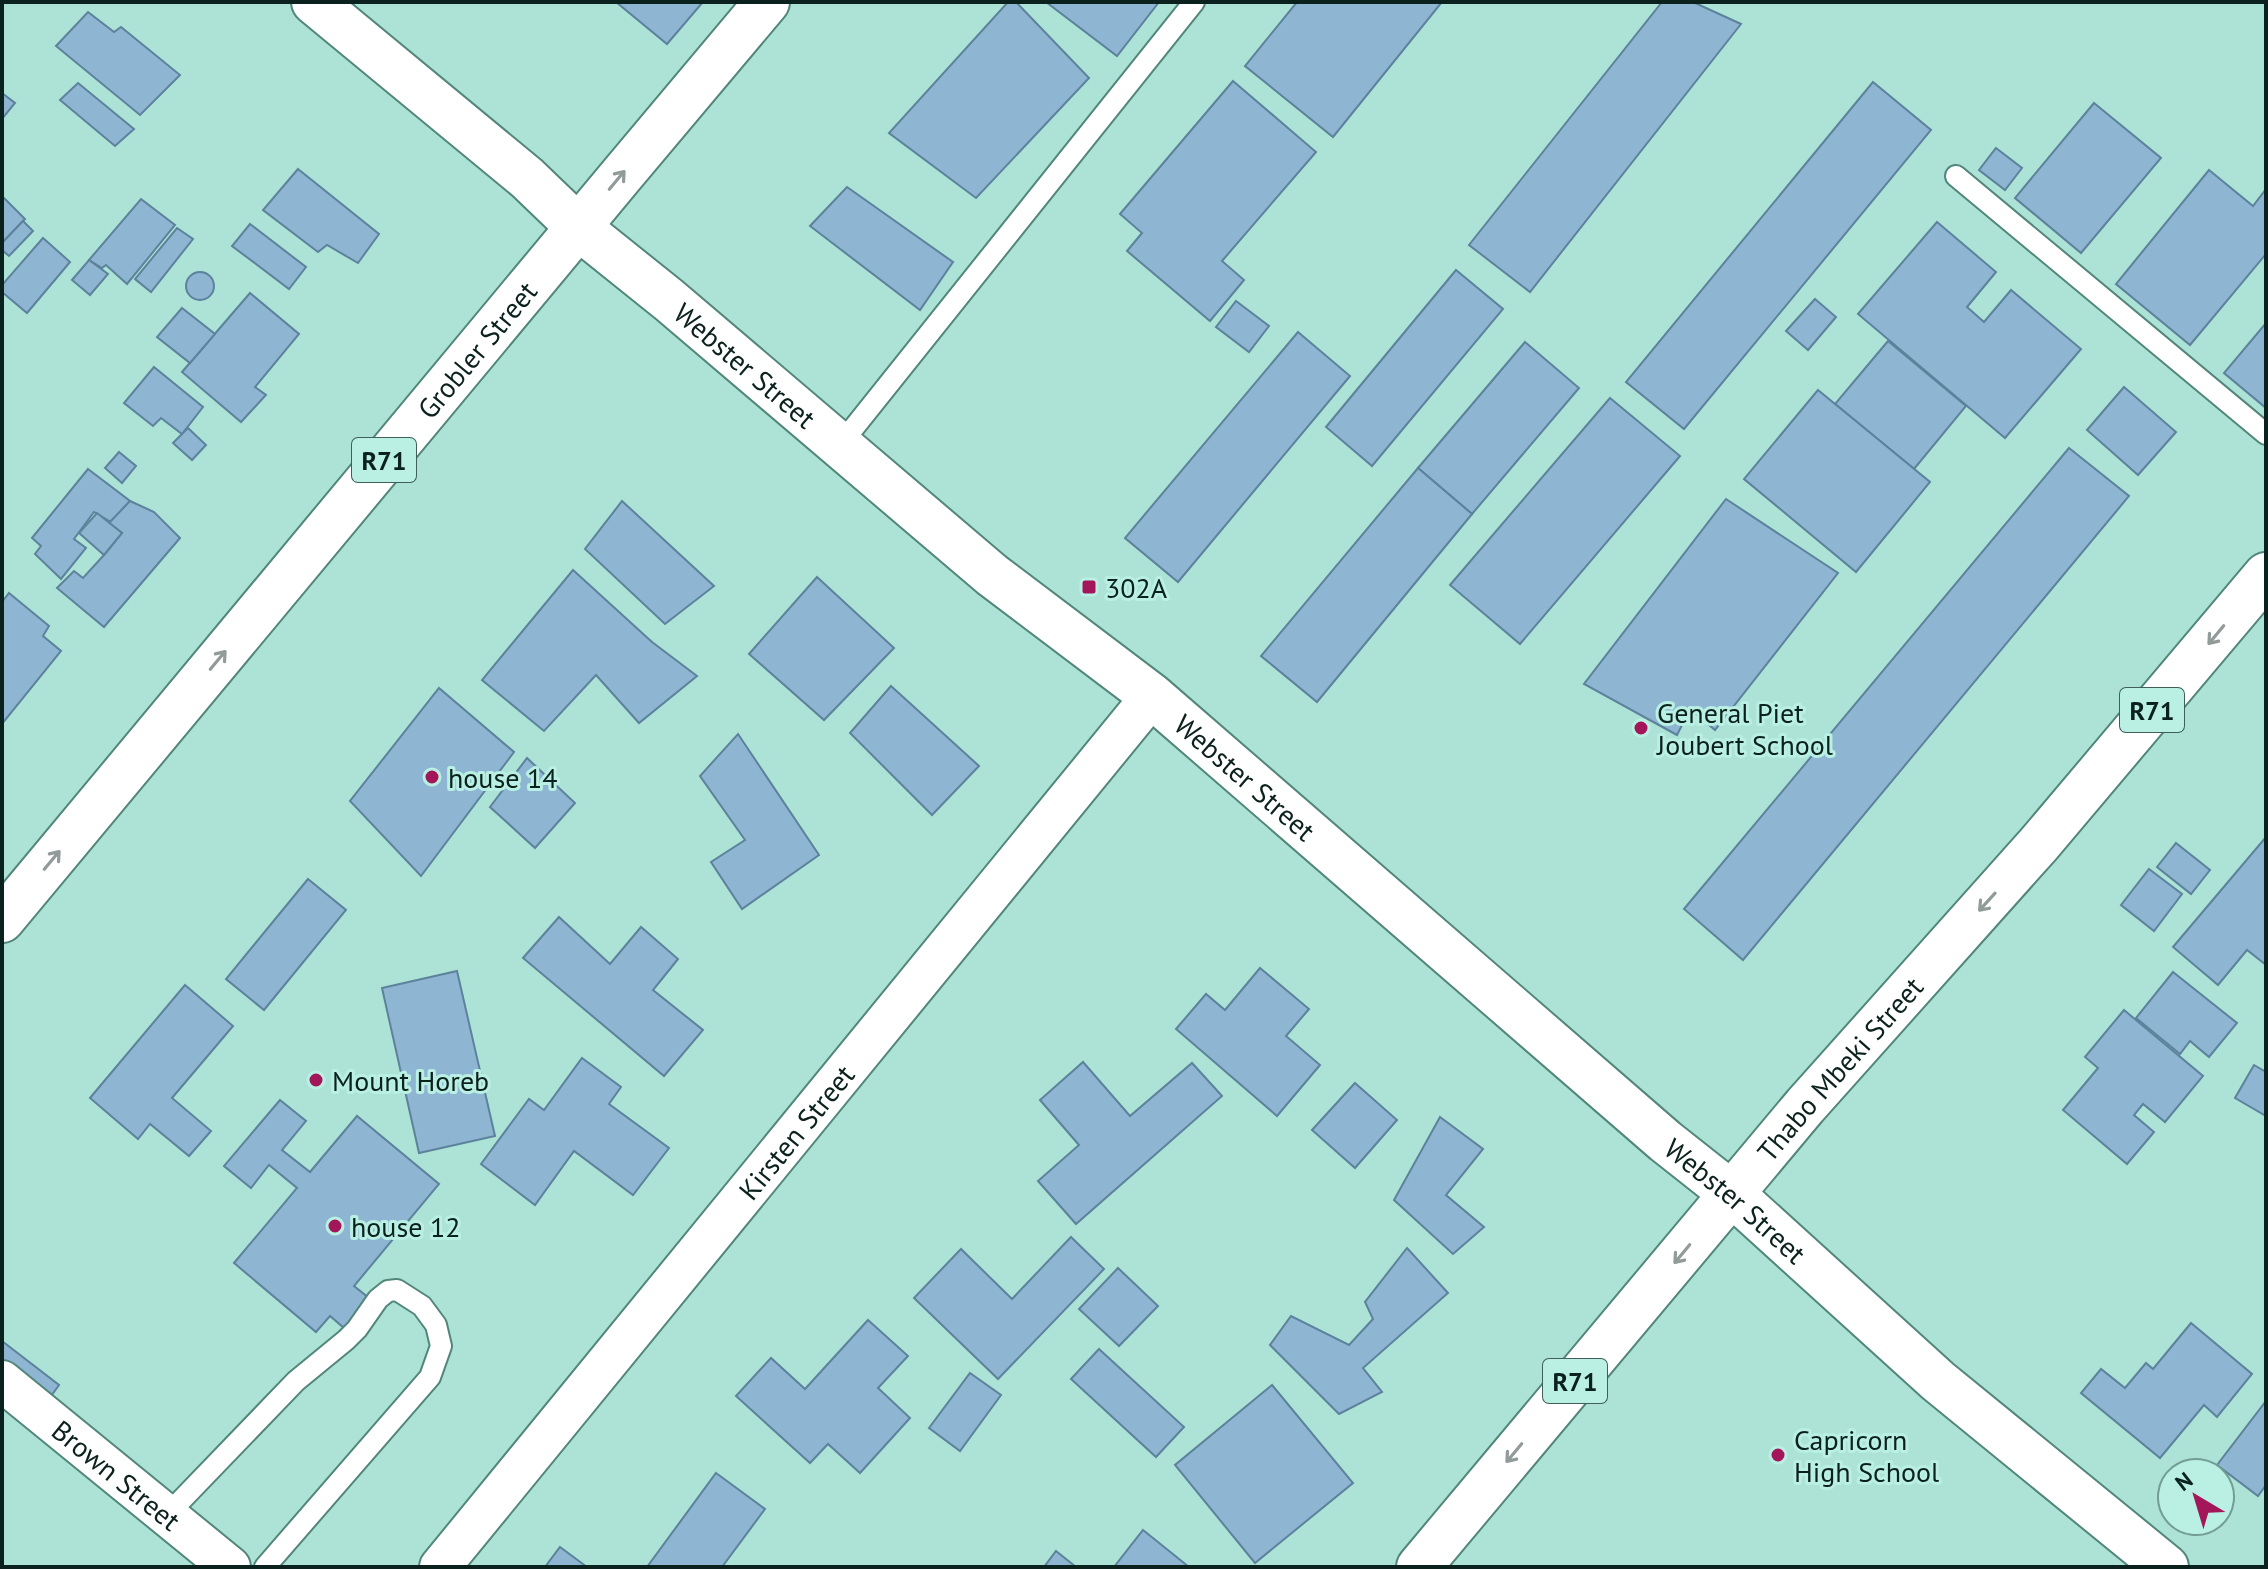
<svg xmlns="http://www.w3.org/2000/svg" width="2268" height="1569" font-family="'PT Sans',sans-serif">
<rect width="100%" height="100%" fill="#ace3d6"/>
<!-- building -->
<g fill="#8eb5d1" stroke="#5c829c" stroke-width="2">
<polygon points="616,2 703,2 667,44"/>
<polygon points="1008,2 1016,2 1089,78 976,198 889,133"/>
<polygon points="1046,2 1159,2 1117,56"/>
<polygon points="1297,2 1442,2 1333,137 1245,66"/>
<polygon points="1662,2 1693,2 1741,24 1530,292 1469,245"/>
<polygon points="88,12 114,32 121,27 180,75 140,115 56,46"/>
<polygon points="1233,81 1316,152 1222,261 1244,280 1210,321 1127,251 1142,233 1120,214"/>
<polygon points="1873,82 1931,130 1684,429 1626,382"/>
<polygon points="78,83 134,129 115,146 60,100"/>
<polygon points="2,93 15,103 2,119"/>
<polygon points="2094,103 2161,158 2081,253 2015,198"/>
<polygon points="1996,148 2022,168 2005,190 1979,170"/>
<polygon points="298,169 379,234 358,263 327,245 318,252 263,210"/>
<polygon points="2209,170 2253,206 2266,189 2266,254 2190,345 2116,284"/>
<polygon points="847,187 953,262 920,310 810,226"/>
<polygon points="2,196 25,219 2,243"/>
<polygon points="141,199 175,225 127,284 106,265 102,268 89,260"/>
<polygon points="23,221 33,231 9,256 2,250 2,243"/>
<polygon points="1937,222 1996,272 1967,307 1984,322 2011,290 2081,349 2005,438 1858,314"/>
<polygon points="250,224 306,267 289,289 232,246"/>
<polygon points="177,228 193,239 151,292 135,279"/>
<polygon points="43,238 70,262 27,313 2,292 2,285"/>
<polygon points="89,260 108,274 90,295 72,280"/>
<polygon points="1456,270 1503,309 1372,466 1326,427"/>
<circle cx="200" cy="286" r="14"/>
<polygon points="250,293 299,334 255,387 266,395 241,422 182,372"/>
<polygon points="1815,299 1836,317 1808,350 1786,331"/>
<polygon points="1236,301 1269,326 1249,352 1216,327"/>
<polygon points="182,308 215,334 190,363 157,337"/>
<polygon points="2266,323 2266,408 2224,373"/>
<polygon points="1298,332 1350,376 1178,582 1125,538"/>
<polygon points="1888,341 1966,406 1914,469 1835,404"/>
<polygon points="1525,342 1579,388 1472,514 1418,468"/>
<polygon points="154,367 203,407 182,434 161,418 153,426 124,403"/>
<polygon points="2124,387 2176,432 2138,475 2087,430"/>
<polygon points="1818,390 1930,482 1856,572 1744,479"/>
<polygon points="1610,398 1680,456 1520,644 1450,585"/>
<polygon points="188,428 206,445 192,460 173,443"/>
<polygon points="2069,448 2129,496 1743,960 1684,909"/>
<polygon points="119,452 136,466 122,483 105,468"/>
<polygon points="1418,468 1472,514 1317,702 1261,656"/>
<polygon points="88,469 130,501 111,522 94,512 74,539 86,548 61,579 35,554 41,546 32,538"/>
<polygon points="1726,499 1838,573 1715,730 1690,709 1677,735 1584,684"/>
<polygon points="130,501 154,512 180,538 104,627 57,588 74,571 83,578 104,555 122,533 109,523"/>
<polygon points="622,501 714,586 665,624 585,549"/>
<polygon points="97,513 122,533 104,555 79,533"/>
<polygon points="573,570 652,642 697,676 639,723 596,675 544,731 482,680"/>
<polygon points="817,577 894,648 824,720 749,654"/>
<polygon points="9,593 49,626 43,636 61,651 2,724 2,602"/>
<polygon points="891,686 979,766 932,815 850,733"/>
<polygon points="439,688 514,752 421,876 350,801"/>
<polygon points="738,734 819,855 742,909 711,862 745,840 700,776"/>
<polygon points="527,758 575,803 535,848 490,807"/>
<polygon points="2266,837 2266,965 2247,950 2218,985 2173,947"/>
<polygon points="2176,843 2210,870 2191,894 2157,867"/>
<polygon points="2149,869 2182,894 2154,931 2121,905"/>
<polygon points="308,879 346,910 264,1010 226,979"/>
<polygon points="559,917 610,964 641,927 678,959 653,990 703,1030 664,1076 523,958"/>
<polygon points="1260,968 1309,1009 1286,1036 1320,1065 1277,1116 1176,1029 1206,994 1225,1010"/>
<polygon points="457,971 495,1136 419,1153 382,988"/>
<polygon points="2173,972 2237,1023 2209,1057 2190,1041 2180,1054 2136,1018"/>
<polygon points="185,985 233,1026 172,1098 211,1131 189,1156 150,1124 138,1139 90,1098"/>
<polygon points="2124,1010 2203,1076 2165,1122 2143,1104 2134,1115 2154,1132 2127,1164 2063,1110 2098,1068 2085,1057"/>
<polygon points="582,1058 621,1087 609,1104 669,1148 633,1195 574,1151 535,1205 481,1164 529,1099 544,1110"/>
<polygon points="1083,1062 1130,1116 1192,1063 1222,1096 1076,1224 1038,1181 1079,1145 1040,1100"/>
<polygon points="2254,1065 2266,1072 2266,1116 2235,1098"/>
<polygon points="1355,1083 1397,1120 1355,1168 1312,1130"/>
<polygon points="280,1100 306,1121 282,1150 310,1172 357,1116 439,1184 354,1286 369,1298 344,1328 330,1316 316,1332 234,1263 297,1188 269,1165 251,1188 224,1166"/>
<polygon points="1440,1117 1483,1149 1446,1195 1484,1227 1453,1254 1394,1200"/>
<polygon points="1071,1237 1104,1269 998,1379 914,1298 961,1249 1012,1299"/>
<polygon points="1407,1248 1448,1293 1363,1368 1382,1392 1339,1414 1270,1345 1291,1316 1349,1345 1373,1319 1365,1302"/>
<polygon points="1118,1268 1158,1306 1119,1346 1079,1309"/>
<polygon points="868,1320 908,1356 878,1388 910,1418 860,1473 828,1444 810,1463 736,1396 771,1358 805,1389"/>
<polygon points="2191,1323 2252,1374 2217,1417 2204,1405 2160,1458 2081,1393 2101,1369 2125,1388 2146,1363 2153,1369"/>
<polygon points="2,1341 59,1385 46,1403 2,1369"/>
<polygon points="1099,1349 1184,1427 1156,1457 1071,1379"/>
<polygon points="970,1373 1001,1395 960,1451 929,1428"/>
<polygon points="1272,1385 1353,1483 1255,1563 1175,1465"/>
<polygon points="2266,1401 2266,1485 2258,1496 2217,1465"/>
<polygon points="716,1473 765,1509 722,1567 647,1567"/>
<polygon points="1143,1530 1189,1567 1114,1567"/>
<polygon points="560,1547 587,1567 545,1567"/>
<polygon points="1056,1551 1076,1567 1044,1567"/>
</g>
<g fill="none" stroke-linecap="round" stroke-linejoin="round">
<!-- service casing -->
<g stroke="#52867b" stroke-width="24">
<g id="service">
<polyline points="1956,176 2266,434"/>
<polyline points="840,445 1194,2"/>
<polyline points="167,1515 296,1381 346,1340 357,1329 378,1299 388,1291 397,1290 422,1306 436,1325 441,1346 430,1377 265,1567"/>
</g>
</g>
<!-- minor casing -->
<g stroke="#52867b" stroke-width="44">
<g id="minor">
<path id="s1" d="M 2,1381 L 230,1567"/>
<path id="s2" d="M 440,1567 L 1152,696"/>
</g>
</g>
<!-- tertiary casing -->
<g stroke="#52867b" stroke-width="48">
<g id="tertiary">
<path id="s3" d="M 314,2 L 527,178 L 578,227 L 669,300 L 992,575 L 1152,696 L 1665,1141 L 1732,1194 L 1938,1381 L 2166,1567"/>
</g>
</g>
<!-- primary casing -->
<g stroke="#52867b" stroke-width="48">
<g id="primary">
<path id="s4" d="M 2,920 L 620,177 L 767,2"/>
<path id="s5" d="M 1419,1567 L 1805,1106 L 2039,844 L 2266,575"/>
</g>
</g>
<!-- service -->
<use href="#service" stroke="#fff" stroke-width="20"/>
<!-- minor -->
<use href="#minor" stroke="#fff" stroke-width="40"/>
<!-- tertiary -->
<use href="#tertiary" stroke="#fff" stroke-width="44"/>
<!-- primary -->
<use href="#primary" stroke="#fff" stroke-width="44"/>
</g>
<!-- one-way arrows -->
<defs><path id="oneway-shaft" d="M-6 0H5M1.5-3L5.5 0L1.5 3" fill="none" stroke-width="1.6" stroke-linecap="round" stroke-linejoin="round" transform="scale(2)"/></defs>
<g stroke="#919b99">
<use href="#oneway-shaft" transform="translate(617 180) rotate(-50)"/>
<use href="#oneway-shaft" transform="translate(2216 635) rotate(130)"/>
<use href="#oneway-shaft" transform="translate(218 660) rotate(-50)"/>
<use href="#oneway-shaft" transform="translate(52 860) rotate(-50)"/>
<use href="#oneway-shaft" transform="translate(1987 902) rotate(132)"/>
<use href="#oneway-shaft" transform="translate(1682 1254) rotate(130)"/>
<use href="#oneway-shaft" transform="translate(1514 1453) rotate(130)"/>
</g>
<!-- markers -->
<g fill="#a4165a" stroke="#b9f0e3" stroke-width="3">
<rect x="1081" y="579" width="16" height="16" rx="4"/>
<circle cx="1641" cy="728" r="8"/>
<circle cx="432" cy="777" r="8"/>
<circle cx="316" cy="1080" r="8"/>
<circle cx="335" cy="1226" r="8"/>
<circle cx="1778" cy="1455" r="8"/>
</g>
<g text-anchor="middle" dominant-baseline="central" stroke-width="6" stroke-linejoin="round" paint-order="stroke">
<!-- shield labels -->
<g fill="#b9f0e3" stroke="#3f5f58" stroke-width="2">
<rect x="352" y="438" width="64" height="44" rx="6"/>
<rect x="2120" y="688" width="64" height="44" rx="6"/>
<rect x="1543" y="1359" width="64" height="44" rx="6"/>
</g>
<g font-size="26" font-weight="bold" fill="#0b211d">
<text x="384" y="460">R71</text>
<text x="2152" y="710">R71</text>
<text x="1575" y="1381">R71</text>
</g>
<!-- street labels -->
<g font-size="28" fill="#0b211d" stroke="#b9f0e3">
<text stroke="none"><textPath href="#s4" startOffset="742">Grobler Street</textPath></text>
<text stroke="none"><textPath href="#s3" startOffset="564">Webster Street</textPath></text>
<text stroke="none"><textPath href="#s3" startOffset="1212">Webster Street</textPath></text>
<text stroke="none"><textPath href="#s5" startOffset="652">Thabo Mbeki Street</textPath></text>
<text stroke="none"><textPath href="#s2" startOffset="562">Kirsten Street</textPath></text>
<text stroke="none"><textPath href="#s3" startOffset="1860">Webster Street</textPath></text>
<text stroke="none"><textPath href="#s1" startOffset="148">Brown Street</textPath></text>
</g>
<!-- poi labels -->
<g font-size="28" fill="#0b211d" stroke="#b9f0e3" text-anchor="start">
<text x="1105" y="587">302A</text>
<text x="1657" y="712">General Piet<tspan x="1657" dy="32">Joubert School</tspan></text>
<text x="448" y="777">house 14</text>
<text x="332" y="1080">Mount Horeb</text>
<text x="351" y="1226">house 12</text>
<text x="1794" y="1439">Capricorn<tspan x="1794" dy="32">High School</tspan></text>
</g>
</g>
<!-- border -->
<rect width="2268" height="1569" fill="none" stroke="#0b211d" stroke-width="8"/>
<!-- north arrow -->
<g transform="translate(2196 1497) rotate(322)"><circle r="38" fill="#b9f0e3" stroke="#739d94" stroke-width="2"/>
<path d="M0-6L14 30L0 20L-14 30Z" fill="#a4165a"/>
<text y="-12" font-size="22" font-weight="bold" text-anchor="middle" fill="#0b211d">N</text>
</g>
</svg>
